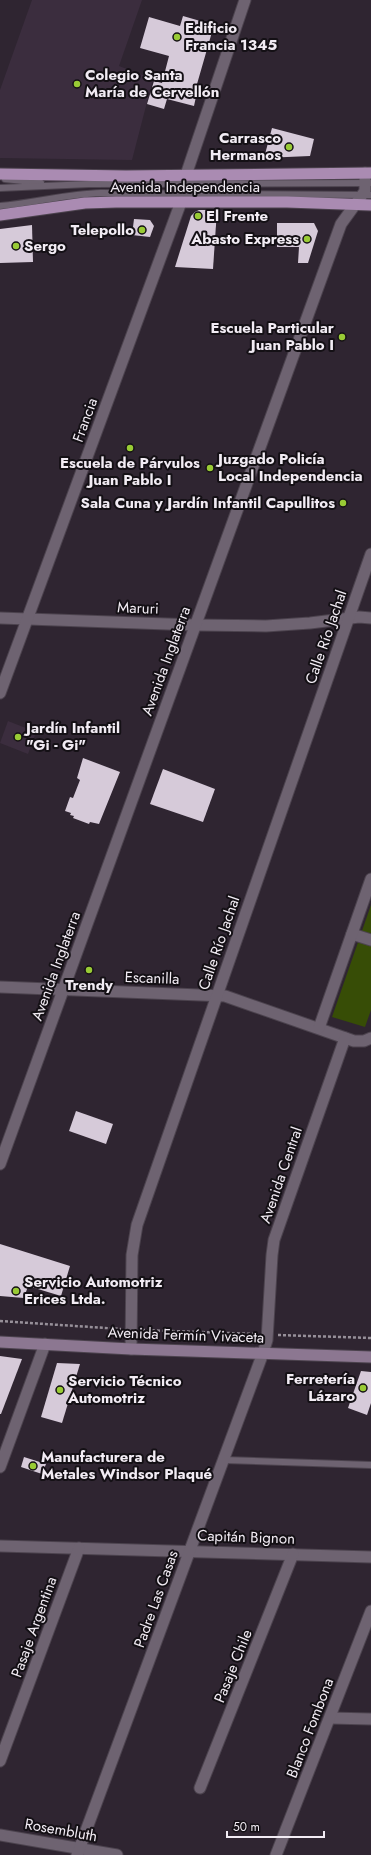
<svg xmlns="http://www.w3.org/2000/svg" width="371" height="1855" font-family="Jost,sans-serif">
<rect width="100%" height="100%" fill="#2f2531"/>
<!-- built -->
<g fill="#3b2d3e">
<polygon points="32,0 142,0 119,66 153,79 132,160 0,158 0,90"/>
<polygon points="8,721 36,732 28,754 0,743"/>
</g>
<!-- green -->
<polygon fill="#374d06" points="371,905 371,1010 365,1027 332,1017"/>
<!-- building -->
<g fill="#d6cad9">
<polygon points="183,16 214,25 195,91 197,92 194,106 167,99 164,109 147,104 154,81 162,83 169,56 140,48 149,17 180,26"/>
<polygon points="272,128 314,139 310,156 264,158"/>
<polygon points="199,210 217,210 213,269 175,267 191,216 195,212"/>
<polygon points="134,219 150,220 154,226 150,237 132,235"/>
<polygon points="277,223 314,223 318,231 308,263 298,263 299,247 277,247"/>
<polygon points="32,225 33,262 0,263 0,229"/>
<polygon points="83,758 120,772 99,824 90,822 89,824 73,818 74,816 70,815 71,813 65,811 70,797 73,798 80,780 77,778"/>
<polygon points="163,769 215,789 203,822 150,804"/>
<polygon points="76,1111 113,1124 106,1144 69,1131"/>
<polygon points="0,1244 70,1266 61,1296 28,1286 24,1298 0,1296"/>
<polygon points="0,1356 22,1359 1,1414 0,1414"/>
<polygon points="57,1363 80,1364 62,1423 41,1417"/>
<polygon points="361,1371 371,1372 371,1403 367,1415 348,1408"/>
<polygon points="24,1457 46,1464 42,1474 21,1467"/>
</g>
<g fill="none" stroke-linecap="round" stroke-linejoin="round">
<!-- service casing -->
<g stroke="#4c434e" stroke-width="8">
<g id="service">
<polyline points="5,179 41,183"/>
<polyline points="0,188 89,184 371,183"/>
<path d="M 0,206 C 34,203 67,194 101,193 L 371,195"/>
<polyline points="224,1460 371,1465"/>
</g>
</g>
<!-- minor casing -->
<g stroke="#4c434e" stroke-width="13">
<g id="minor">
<polyline points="186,175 245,0"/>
<polyline points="0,618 195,625 266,626 310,623 359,617 371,618"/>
<polyline points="0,693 181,202"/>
<polyline points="352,934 371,940"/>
<polyline points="0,987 225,996 354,1041 364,1041 371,1038"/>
<polyline points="319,1028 371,879"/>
<polyline points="0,1164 341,224 365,191 365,173"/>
<polyline points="131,1349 132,1255 137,1225 371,554"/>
<polyline points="0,1467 45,1344"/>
<polyline points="0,1546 371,1557"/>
<polyline points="330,1718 371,1719"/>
<polyline points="0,1761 79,1548"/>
<polyline points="200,1788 293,1554"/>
<polyline points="0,1835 117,1855"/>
<polyline points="77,1855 263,1353 267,1340 272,1255 274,1240 345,1038"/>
<polyline points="276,1855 371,1611"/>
</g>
</g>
<!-- secondary casing -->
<g stroke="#4c434e" stroke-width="13">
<polyline id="secondary" points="0,1342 131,1349 371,1357"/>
</g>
<!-- primary casing -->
<g stroke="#4c434e" stroke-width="13">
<g id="primary">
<polyline points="0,174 126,176 371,173"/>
<polyline points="0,215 85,203 116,202 287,202 371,205"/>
</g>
</g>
<!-- path -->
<g stroke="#979099" stroke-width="2.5" stroke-dasharray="3 2" stroke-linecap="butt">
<polyline points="0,1321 121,1329"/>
<polyline points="142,1330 257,1334"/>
<polyline points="278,1335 371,1338"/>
</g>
<!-- service -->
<use href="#service" stroke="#6e6371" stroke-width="6"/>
<!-- minor -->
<use href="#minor" stroke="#6e6371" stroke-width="11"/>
<!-- secondary -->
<use href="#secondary" stroke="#8c7791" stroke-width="11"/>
<!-- primary -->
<use href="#primary" stroke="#aa8bb2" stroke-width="11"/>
</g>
<!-- markers -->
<g fill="#99cb35" stroke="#141015" stroke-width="1.5">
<circle cx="177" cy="37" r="4"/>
<circle cx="77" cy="84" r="4"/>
<circle cx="289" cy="147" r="4"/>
<circle cx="198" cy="216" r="4"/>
<circle cx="142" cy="230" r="4"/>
<circle cx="307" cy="239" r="4"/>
<circle cx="16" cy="246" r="4"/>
<circle cx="342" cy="337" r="4"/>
<circle cx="130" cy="448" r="4"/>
<circle cx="210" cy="468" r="4"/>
<circle cx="343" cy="503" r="4"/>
<circle cx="18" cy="737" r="4"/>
<circle cx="89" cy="970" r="4"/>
<circle cx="16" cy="1291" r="4"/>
<circle cx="363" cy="1388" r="4"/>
<circle cx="60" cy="1390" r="4"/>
<circle cx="33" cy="1466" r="4"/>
</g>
<g text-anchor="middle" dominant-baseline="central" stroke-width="4" stroke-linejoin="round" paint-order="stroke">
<!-- poi labels -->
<g font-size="15" font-weight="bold" fill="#f2ecf4" stroke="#141015" text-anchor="start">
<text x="185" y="28">Edificio<tspan x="185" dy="17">Francia 1345</tspan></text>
<text x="85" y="75">Colegio Santa<tspan x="85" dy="17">María de Cervellón</tspan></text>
<text x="281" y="138" text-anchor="end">Carrasco<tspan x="281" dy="17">Hermanos</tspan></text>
<text x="206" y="216">El Frente</text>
<text x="134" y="230" text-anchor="end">Telepollo</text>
<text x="299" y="239" text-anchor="end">Abasto Express</text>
<text x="24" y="246">Sergo</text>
<text x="334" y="328" text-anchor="end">Escuela Particular<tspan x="334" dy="17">Juan Pablo I</tspan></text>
<text x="218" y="459">Juzgado Policía<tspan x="218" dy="17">Local Independencia</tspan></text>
<text x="130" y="463" text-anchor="middle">Escuela de Párvulos<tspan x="130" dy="17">Juan Pablo I</tspan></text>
<text x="335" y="503" text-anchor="end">Sala Cuna y Jardín Infantil Capullitos</text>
<text x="26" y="728">Jardín Infantil<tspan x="26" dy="17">"Gi - Gi"</tspan></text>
<text x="89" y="985" text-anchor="middle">Trendy</text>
<text x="24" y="1282">Servicio Automotriz<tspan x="24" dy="17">Erices Ltda.</tspan></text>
<text x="355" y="1379" text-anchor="end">Ferretería<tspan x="355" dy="17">Lázaro</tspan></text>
<text x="68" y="1381">Servicio Técnico<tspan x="68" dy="17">Automotriz</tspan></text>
<text x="41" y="1457">Manufacturera de<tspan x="41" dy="17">Metales Windsor Plaqué</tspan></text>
</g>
<!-- street labels -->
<g font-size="15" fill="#f2ecf4" stroke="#141015">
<text x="185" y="187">Avenida Independencia</text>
<text transform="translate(85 420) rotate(-70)">Francia</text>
<text transform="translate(138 608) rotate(2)">Maruri</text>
<text transform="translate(326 637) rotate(-71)">Calle Río Jachal</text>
<text transform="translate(166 661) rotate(-70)">Avenida Inglaterra</text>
<text transform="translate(219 943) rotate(-71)">Calle Río Jachal</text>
<text transform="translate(56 966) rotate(-70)">Avenida Inglaterra</text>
<text transform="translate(152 978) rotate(2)">Escanilla</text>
<text transform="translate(281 1175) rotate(-71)">Avenida Central</text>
<text transform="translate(186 1335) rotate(2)">Avenida Fermín Vivaceta</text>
<text transform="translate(246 1537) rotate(2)">Capitán Bignon</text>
<text transform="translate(156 1599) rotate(-70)">Padre Las Casas</text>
<text transform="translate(34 1627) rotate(-70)">Pasaje Argentina</text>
<text transform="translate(233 1666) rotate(-68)">Pasaje Chile</text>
<text transform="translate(310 1728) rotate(-69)">Blanco Fombona</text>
<text transform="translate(61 1830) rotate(10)">Rosembluth</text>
</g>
</g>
<!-- scale -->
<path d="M227 1831v6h97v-6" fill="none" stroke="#f2ecf4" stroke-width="2"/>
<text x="233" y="1831" font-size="12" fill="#f2ecf4" stroke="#141015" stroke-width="3" paint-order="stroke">50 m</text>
</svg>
